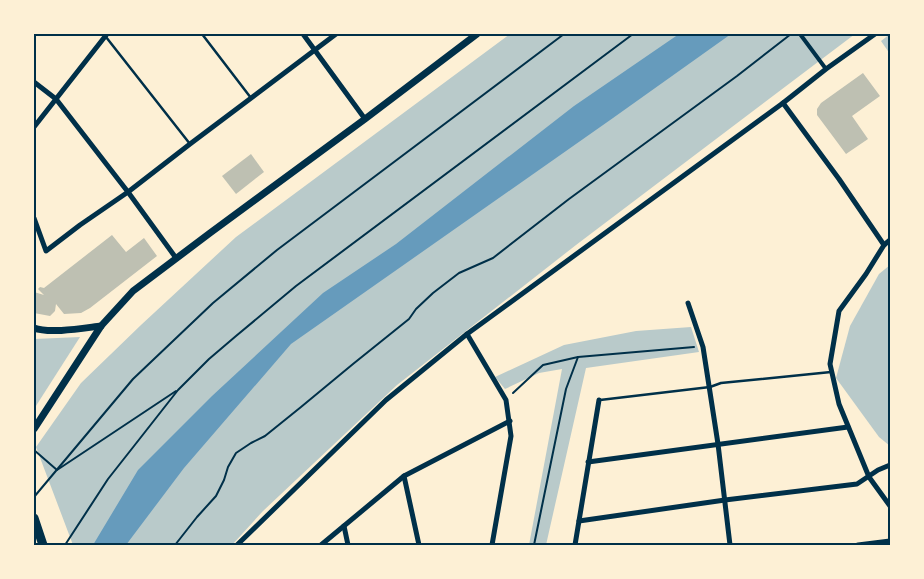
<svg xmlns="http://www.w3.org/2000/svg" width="924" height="579" font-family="Inter,sans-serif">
<rect width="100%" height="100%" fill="#fdf0d5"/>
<!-- green -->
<g fill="#b9caca">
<polygon points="510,34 855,34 576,245 397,385 263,511 232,545 73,545 36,447 81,383 141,325 236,237"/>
<polygon points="890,34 890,54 881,41"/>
<polygon points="890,265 890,446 879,437 836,378 850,326 879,274"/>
<polygon points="691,327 699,352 586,368 546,545 529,545 562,369 539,373 505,389 495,377 564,345 636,331"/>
<polygon points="80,337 34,409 34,339"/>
</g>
<!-- water -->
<polygon fill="#669bbc" points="679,34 731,34 613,118 291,344 184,468 126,545 93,545 138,470 212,396 323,293 396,244 574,106"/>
<!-- building -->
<g fill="#bec0b2">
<polygon points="863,73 880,96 852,116 868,139 846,154 817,115 817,109 821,103"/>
<polygon points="251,154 264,172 236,194 222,176"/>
<polygon points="112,235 126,252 144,238 157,256 90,308 81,313 64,314 56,304 55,311 50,316 34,313 34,292 44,295 38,289 40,287 44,288"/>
</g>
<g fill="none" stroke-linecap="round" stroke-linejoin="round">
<!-- path -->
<g stroke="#003049" stroke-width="2">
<polyline points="513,393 543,365 578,357"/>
<polyline points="34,450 57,470 176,391"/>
<polyline points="34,497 133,379 213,303 277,250 564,34"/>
<polyline points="65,545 108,479 134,446 178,390 209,359 236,336 296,286 633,34"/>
<polyline points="175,545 197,517 216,496 224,480 228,467 236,453 251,443 265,436 301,407 353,364 409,319 416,309 433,293 459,273 493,258 569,199 737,76 791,34"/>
<polyline points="534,545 566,389 578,357 694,347"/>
</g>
<!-- service -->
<g stroke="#003049" stroke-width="2.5">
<polyline points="202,34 251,98"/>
<polyline points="106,37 190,144"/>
<polyline points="600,400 710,387 721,383 831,372"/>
</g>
<!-- pedestrian -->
<polyline stroke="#003049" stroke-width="4" points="800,34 826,69"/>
<!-- minor -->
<g stroke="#003049" stroke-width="5">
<polyline points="303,34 365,119"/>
<polyline points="34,82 56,99 128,192 176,258"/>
<polyline points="783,103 839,179 884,245"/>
<polyline points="34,127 107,34"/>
<polyline points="34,218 46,251 80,225 128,192 190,144 336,34"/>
<polyline points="890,240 884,245 866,274 839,311 830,364 839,404 869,477 890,506"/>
<polyline points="688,303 703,347 718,444 730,545"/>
<polyline points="467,334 506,400 511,436 492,545"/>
<polyline points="588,462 848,427"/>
<polyline points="404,476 419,545"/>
<polyline points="579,521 725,500 857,484 878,470 890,465"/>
<polyline points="344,526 348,545"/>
<polyline points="237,545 386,400 467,334 783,103 826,69 875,34"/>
<polyline points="321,545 404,476 510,421"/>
<polyline points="575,545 599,400"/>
<polyline points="858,545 890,541"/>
</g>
<!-- tertiary -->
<g stroke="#003049" stroke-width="7">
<path d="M 34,328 C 50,334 84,328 101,326"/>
<polyline points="34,429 101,326 133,291 210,233 365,119 477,34"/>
</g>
<!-- primary -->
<polyline stroke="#003049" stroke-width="9" points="34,518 43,545"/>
</g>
<!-- border -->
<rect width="924" height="579" fill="none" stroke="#fdf0d5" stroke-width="70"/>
<rect x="35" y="35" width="854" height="509" fill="none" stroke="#003049" stroke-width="2"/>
</svg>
